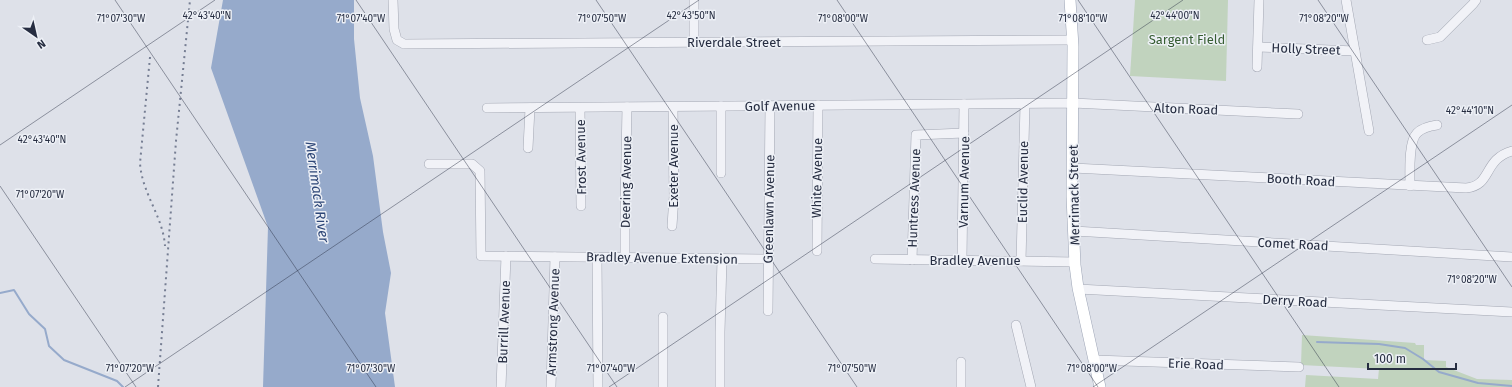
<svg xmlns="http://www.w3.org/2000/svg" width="1512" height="387" font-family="'Fira Sans',sans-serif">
<rect width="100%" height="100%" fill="#dee1e9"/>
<!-- green -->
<g fill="#c1d3be">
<polygon points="1135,0 1228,0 1226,81 1130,76"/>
<polygon points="1302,335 1415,343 1416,345 1424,345 1424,360 1446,361 1446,367 1477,379 1512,380 1512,387 1305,387 1306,375 1378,379 1379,369 1301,365"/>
</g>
<!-- water -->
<polygon fill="#96aacb" points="223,0 354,0 354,39 360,98 373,156 383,232 391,273 385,313 395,387 263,387 268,227 211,68"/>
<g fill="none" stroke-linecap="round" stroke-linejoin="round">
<!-- stream -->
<g stroke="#96aacb" stroke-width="2">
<polyline points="0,293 14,290 29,314 45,329 49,346 64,360 117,381 123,387"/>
<polyline points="1317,342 1379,344 1405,348 1423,359 1439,372 1478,383 1512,386"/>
</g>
<!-- minor casing -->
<g stroke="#a3a7b3" stroke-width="10">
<g id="minor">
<polyline points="393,0 394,29 397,40 404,44 1072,40"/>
<polyline points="694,0 694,42"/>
<polyline points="1346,0 1369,131"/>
<polyline points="1427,40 1440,37 1473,4 1476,0"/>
<polyline points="1258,47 1355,51"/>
<polyline points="1257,67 1259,0"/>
<polyline points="487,108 1073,103 1298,114"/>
<polyline points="580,108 581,206"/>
<polyline points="528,148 530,108"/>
<polyline points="429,164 472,164 480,171 481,256 769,259"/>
<path d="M 1073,168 L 1466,188 C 1492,186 1483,159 1512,151"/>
<polyline points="721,173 721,106"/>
<path d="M 1410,186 C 1410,173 1408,142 1417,133 C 1422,128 1430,126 1437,125"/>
<polyline points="672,226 674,196 673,107"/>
<polyline points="1074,231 1512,257"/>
<polyline points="817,251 818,105"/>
<polyline points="597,257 598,387"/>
<polyline points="625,258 625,207 627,107"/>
<polyline points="875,259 1075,262"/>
<polyline points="912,260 916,135 964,133"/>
<polyline points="962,260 964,104"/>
<polyline points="1021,261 1025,104"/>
<polyline points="1078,289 1512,312"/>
<polyline points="768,311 770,106"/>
<polyline points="1016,325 1031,387"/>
<polyline points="1094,360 1299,367"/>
<polyline points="961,362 961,387"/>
<polyline points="501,387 506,256"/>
<polyline points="551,387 555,257"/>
<polyline points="663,387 663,317"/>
<polyline points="720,387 720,332 722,259"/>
</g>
</g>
<!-- major casing -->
<g stroke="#9ca4b5" stroke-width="12">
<polyline id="major" points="1070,0 1073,46 1072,196 1075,265 1078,288 1100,387"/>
</g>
<!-- minor -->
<use href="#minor" stroke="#f1f2f7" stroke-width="9"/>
<!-- major -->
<use href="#major" stroke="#fff" stroke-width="11"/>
<!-- rail -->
<g stroke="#767e93" stroke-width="2" stroke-dasharray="2 4" stroke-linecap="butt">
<path d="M 150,57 L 140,163 C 142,194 163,216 165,246"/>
<polyline points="158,387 176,141 190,0"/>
</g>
</g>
<!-- ticks -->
<path fill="none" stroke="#262d41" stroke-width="1" stroke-opacity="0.45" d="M 115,0 L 376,387M 356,0 L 617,387M 596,0 L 857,387M 837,0 L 1098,387M 1078,0 L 1339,387M 1318,0 L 1512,287M 0,145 L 215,0M 0,186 L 136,387M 125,387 L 699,0M 609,387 L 1183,0M 1093,387 L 1512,105"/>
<g text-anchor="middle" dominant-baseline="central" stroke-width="3" stroke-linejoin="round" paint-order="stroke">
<!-- park labels -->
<g font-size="13" fill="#365d32" stroke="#edf0f6">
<text x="1187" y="39">Sargent Field</text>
</g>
<!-- street labels -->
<g font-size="13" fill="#262d41" stroke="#edf0f6">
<text x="734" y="42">Riverdale Street</text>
<text transform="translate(1306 49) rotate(2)">Holly Street</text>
<text transform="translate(780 106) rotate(-1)">Golf Avenue</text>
<text transform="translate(1186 109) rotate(2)">Alton Road</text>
<text transform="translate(581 157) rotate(-91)">Frost Avenue</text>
<text transform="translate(673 166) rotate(-90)">Exeter Avenue</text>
<text transform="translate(817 178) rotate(-89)">White Avenue</text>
<text transform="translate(1301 180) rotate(3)">Booth Road</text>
<text transform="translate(626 182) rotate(-89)">Deering Avenue</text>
<text transform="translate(964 182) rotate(-89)">Varnum Avenue</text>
<text transform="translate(1023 182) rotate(-89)">Euclid Avenue</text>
<text transform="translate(1074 195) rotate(-91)">Merrimack Street</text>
<text transform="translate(914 198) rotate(-88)">Huntress Avenue</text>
<text transform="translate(769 209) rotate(-89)">Greenlawn Avenue</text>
<text transform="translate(1293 244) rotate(3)">Comet Road</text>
<text transform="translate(662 258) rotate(1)">Bradley Avenue Extension</text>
<text x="975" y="260">Bradley Avenue</text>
<text transform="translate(1295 301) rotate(3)">Derry Road</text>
<text transform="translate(504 322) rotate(-88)">Burrill Avenue</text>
<text transform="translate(553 322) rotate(-88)">Armstrong Avenue</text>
<text transform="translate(1196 364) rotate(2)">Erie Road</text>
</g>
<!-- water labels -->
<g font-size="14" font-style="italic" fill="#2d4677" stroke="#edf0f6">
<text transform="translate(317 192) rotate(82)">Merrimack River</text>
</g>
</g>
<g font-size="10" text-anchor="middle" fill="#262d41" stroke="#edf0f6" stroke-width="3" stroke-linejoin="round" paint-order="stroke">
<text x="207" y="19">42°43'40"N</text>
<text x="691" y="19">42°43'50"N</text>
<text x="1175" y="19">42°44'00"N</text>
<text x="361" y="22">71°07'40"W</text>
<text x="602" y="22">71°07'50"W</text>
<text x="843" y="22">71°08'00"W</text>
<text x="1083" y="22">71°08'10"W</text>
<text x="1324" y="22">71°08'20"W</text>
<text x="121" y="22">71°07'30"W</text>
<text x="1470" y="114">42°44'10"N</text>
<text x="42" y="143">42°43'40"N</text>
<text x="40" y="198">71°07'20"W</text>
<text x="1472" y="283">71°08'20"W</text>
<text x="130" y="372">71°07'20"W</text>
<text x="371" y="372">71°07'30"W</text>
<text x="611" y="372">71°07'40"W</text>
<text x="852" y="372">71°07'50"W</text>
<text x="1092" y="372">71°08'00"W</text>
</g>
<!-- north arrow -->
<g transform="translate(36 36) rotate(146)" stroke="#edf0f6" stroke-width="3" paint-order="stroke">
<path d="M0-3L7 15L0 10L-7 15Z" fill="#262d41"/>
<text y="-6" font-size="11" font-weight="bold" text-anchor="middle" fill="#262d41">N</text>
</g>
<!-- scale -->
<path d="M1368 363v6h88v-6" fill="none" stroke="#262d41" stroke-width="2"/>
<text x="1374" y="363" font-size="12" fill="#262d41" stroke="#edf0f6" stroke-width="3" paint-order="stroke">100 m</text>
</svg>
